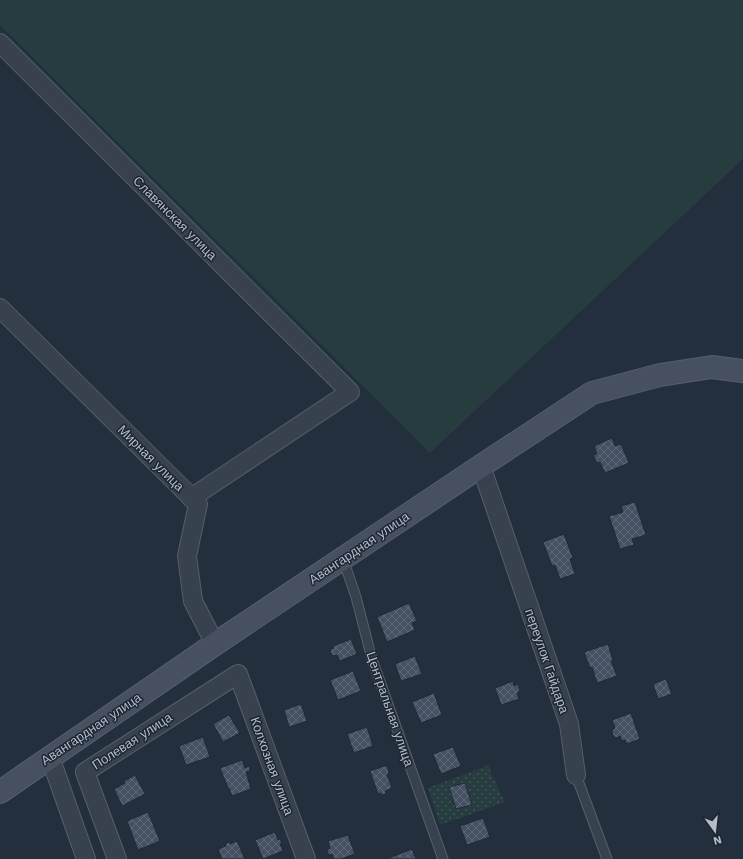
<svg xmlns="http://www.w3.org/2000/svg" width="743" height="859" font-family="'Work Sans',sans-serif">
<defs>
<pattern id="park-dots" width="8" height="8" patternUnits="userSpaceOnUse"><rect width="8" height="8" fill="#263c3f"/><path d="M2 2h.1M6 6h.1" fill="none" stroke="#435659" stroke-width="1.8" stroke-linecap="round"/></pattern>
<pattern id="building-cross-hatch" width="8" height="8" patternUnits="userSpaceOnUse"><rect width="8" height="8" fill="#455162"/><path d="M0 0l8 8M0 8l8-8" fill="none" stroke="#5d6877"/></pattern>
</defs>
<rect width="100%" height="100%" fill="#242f3e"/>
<!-- grass -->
<polygon fill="#263c3f" points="0,0 743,0 743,159 430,453 0,25"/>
<!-- park -->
<polygon fill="url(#park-dots)" points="489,765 491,773 505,802 440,825 428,788"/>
<!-- building -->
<g fill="url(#building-cross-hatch)" stroke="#1f2835">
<polygon points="612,438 615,446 621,444 629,463 605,473 600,462 597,463 593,455 597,454 594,446"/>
<polygon points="635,502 646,535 632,539 634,545 620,549 609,516 623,512 621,506"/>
<polygon points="564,534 573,558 570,559 575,574 560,579 555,565 552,566 543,542"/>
<polygon points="409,603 417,621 412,623 415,630 387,642 377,617"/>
<polygon points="351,639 357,654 340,661 337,655 332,656 330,649 334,648 333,646"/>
<polygon points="608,644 613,660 611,661 617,676 597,683 592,667 590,668 584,652"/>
<polygon points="415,656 422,674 401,681 395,664"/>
<polygon points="353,671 361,691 338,700 330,680"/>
<polygon points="666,679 672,694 658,699 653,684"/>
<polygon points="513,681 514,686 518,684 520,691 517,693 519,699 501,705 495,688"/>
<polygon points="434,693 442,715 421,723 412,702"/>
<polygon points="301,704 307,721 289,727 284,710"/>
<polygon points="631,713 640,739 627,744 625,740 622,741 620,736 617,738 613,736 612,732 613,729 615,728 612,720"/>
<polygon points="229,715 240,733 223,742 213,724"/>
<polygon points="367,727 373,746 354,753 347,734"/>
<polygon points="203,737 210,757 186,765 179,746"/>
<polygon points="453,747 461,766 441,774 433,754"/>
<polygon points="242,760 245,768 249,766 250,771 246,772 251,789 232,796 229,788 228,788 220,768"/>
<polygon points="384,766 387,766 389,772 387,775 392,788 385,791 386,794 382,795 381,793 378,794 370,771"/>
<polygon points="135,775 145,794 122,806 114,789 125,783 124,781"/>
<polygon points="465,783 472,805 456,809 449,787"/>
<polygon points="148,812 160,841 138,850 127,821"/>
<polygon points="483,818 490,837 467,845 460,826"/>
<polygon points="275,832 278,840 280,839 282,843 280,844 283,851 263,859 255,840"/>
<polygon points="348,835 355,854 341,859 334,859 332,854 330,855 328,854 327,850 328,849 330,848 328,841"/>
<polygon points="237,841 245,859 222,859 218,849 226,846 225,844 230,842 230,844"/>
<polygon points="412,849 416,859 389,859 389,858"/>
</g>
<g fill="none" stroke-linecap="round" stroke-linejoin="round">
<!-- lane casing -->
<g stroke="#565f6c" stroke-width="11">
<g id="lane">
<polyline points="343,559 356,597 372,659 443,859"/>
<polyline points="576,775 607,859"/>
</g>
</g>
<!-- street casing -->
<g stroke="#565f6c" stroke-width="20">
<g id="street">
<polyline points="0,43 350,392 191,498"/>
<polyline points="0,308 198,504 187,556 193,601 215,644"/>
<polyline points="481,466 569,724 576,775"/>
<polyline points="50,757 86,859"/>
<polyline points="117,859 85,772 238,674 306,859"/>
</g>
</g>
<!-- secondary casing -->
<g stroke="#565f6c" stroke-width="24">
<polyline id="secondary" points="0,792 215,644 481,466 592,393 660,375 712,367 743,371"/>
</g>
<!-- lane -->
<use href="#lane" stroke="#38414e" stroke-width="9"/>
<!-- street -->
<use href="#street" stroke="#38414e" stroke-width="18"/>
<!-- secondary -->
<use href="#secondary" stroke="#465061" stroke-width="22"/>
</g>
<g text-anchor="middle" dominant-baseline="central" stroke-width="3" stroke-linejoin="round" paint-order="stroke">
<!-- street labels -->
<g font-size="13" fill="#b4bcc9" stroke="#1d2633">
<text transform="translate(175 218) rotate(45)">Славянская улица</text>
<text transform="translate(151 458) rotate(45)">Мирная улица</text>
<text transform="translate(359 548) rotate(-34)">Авангардная улица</text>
<text transform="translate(547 661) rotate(71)">переулок Гайдара</text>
<text transform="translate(390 709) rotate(71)">Центральная улица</text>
<text transform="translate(91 729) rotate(-34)">Авангардная улица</text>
<text transform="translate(132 741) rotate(-33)">Полевая улица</text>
<text transform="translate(272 766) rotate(70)">Колхозная улица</text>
</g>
</g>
<!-- north arrow -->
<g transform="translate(715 831) rotate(165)" stroke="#1d2633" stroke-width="3" paint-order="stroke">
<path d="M0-3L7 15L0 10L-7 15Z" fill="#b4bcc9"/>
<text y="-6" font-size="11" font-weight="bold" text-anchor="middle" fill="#b4bcc9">N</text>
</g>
</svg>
